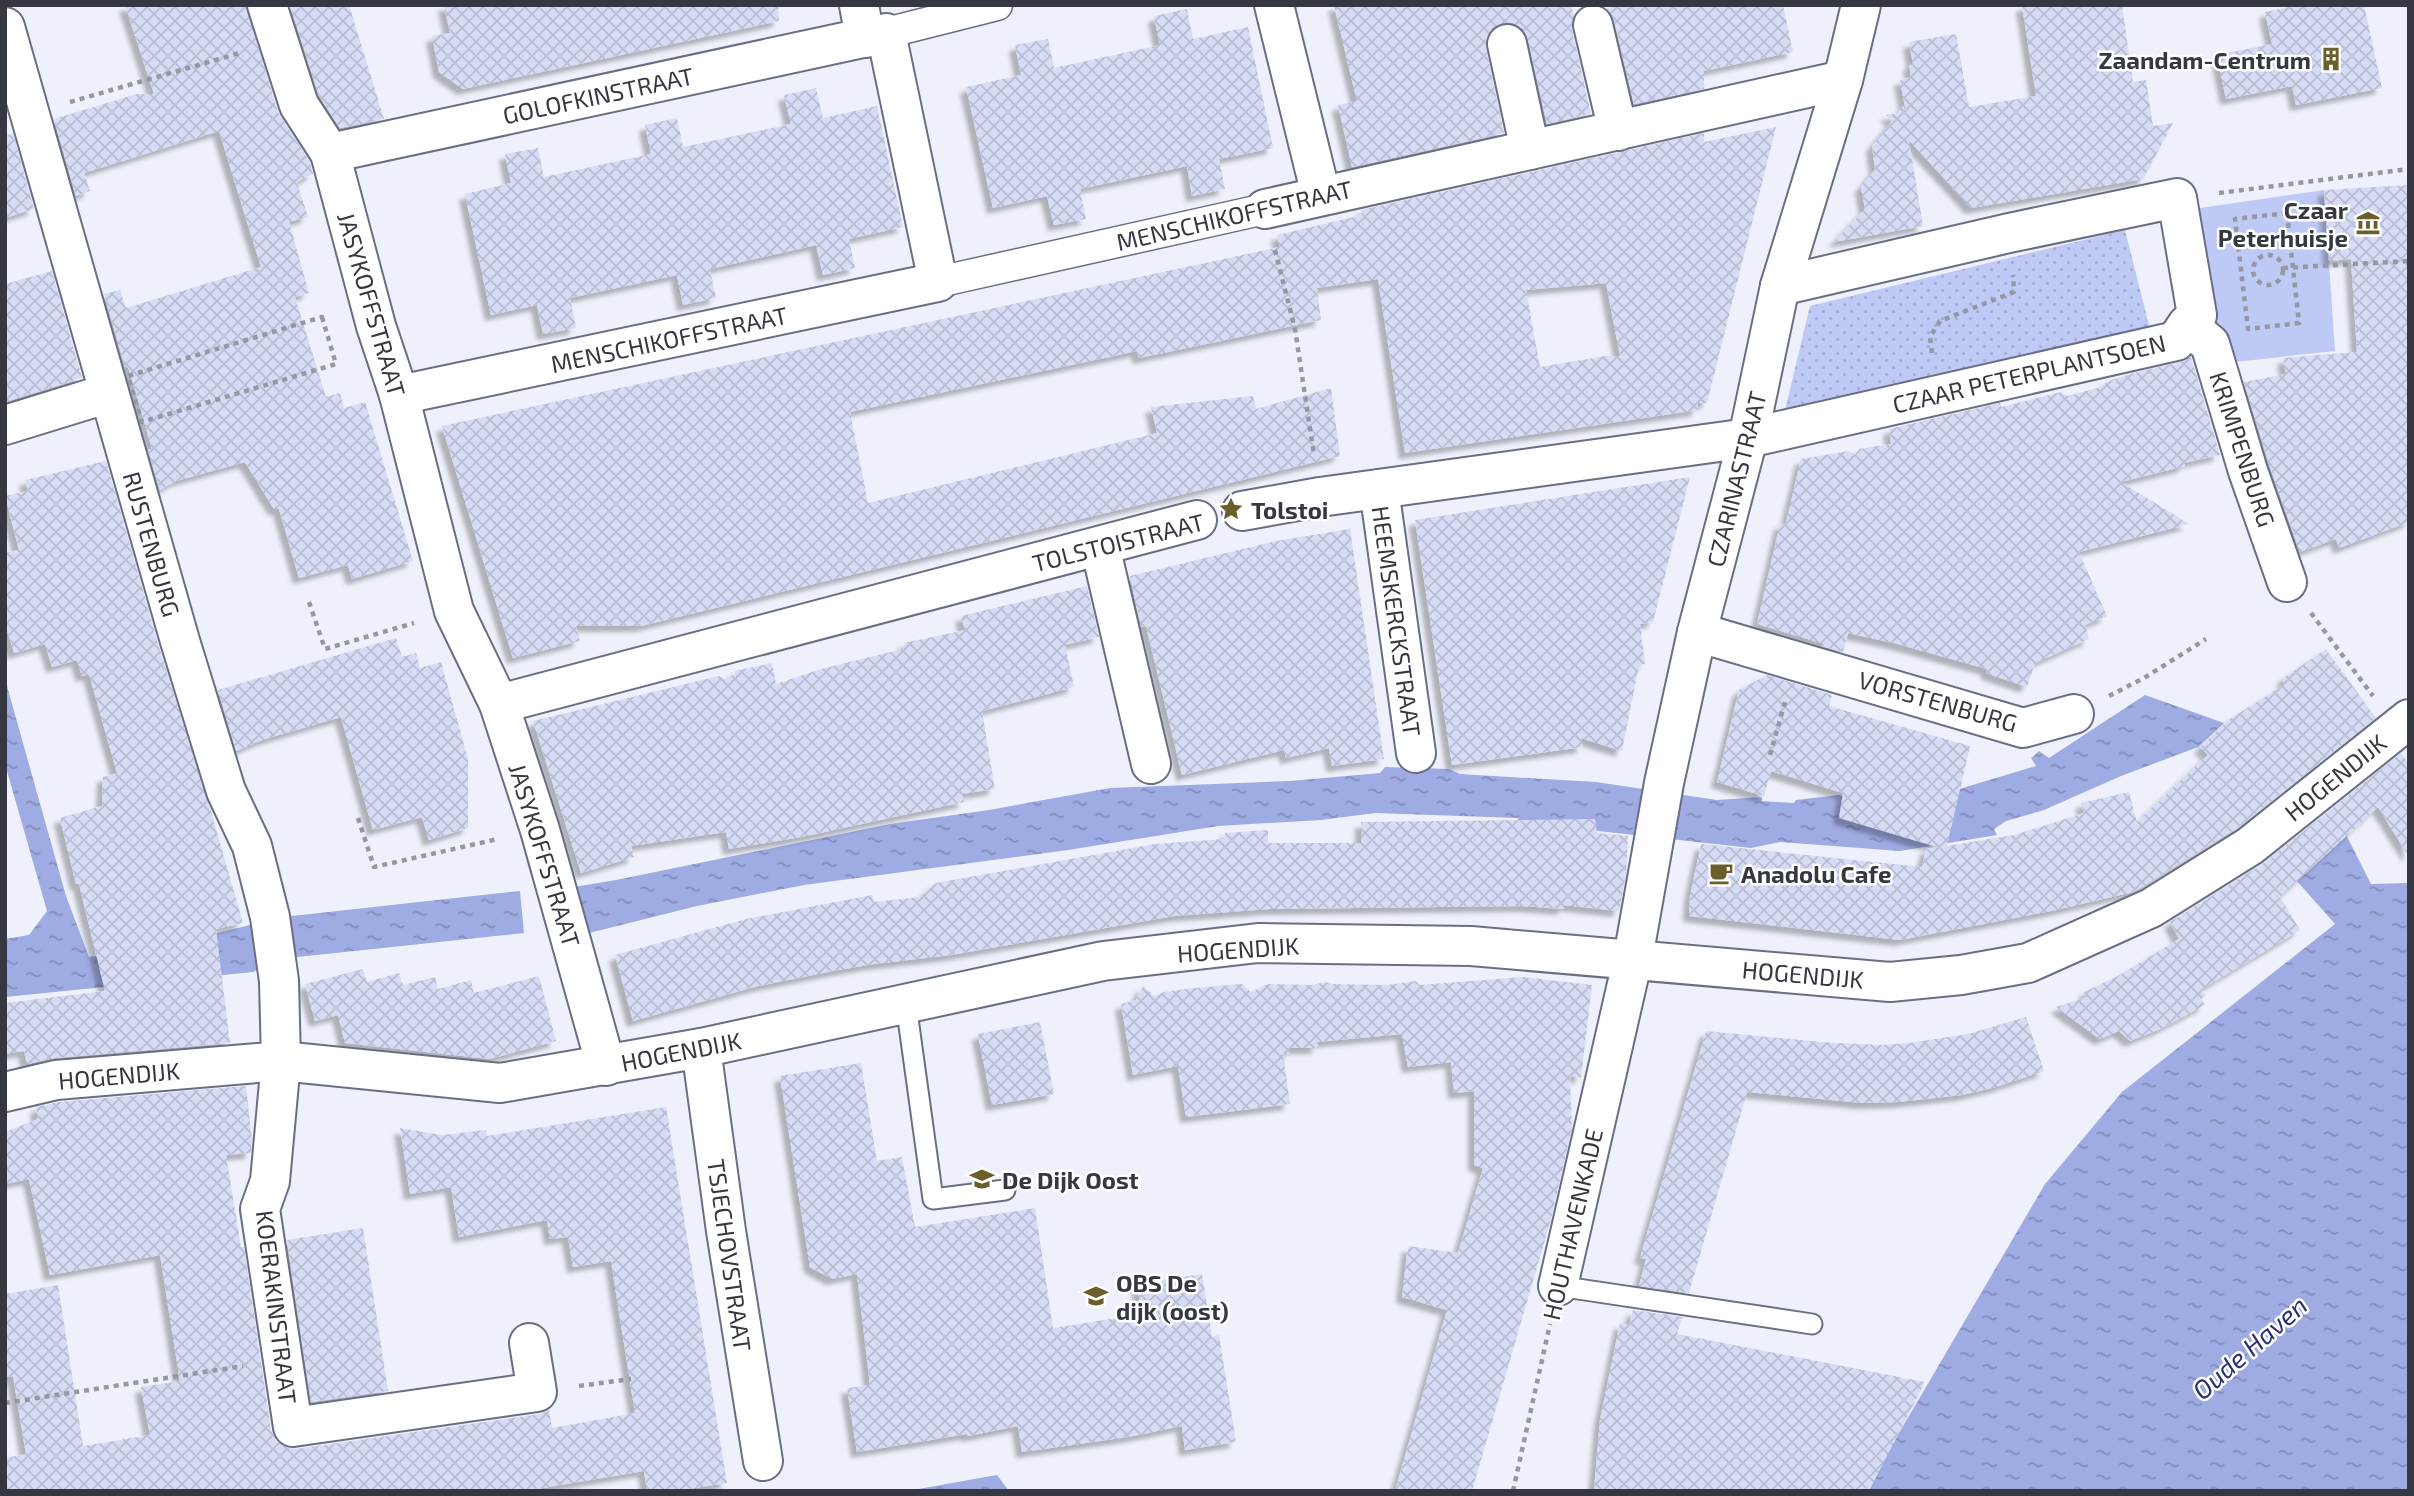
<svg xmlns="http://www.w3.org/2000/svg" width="2414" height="1496" font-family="'Exo 2',sans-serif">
<defs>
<pattern id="grass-dots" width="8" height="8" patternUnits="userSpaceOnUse" patternTransform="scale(1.75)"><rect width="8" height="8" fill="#bec9f6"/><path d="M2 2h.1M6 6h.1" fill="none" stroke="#a4add4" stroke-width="1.8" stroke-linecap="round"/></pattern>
<pattern id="water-ripples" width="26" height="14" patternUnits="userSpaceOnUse" patternTransform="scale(1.75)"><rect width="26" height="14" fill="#9fabe3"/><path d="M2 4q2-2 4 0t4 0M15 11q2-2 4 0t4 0" fill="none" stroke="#828cba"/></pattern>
<pattern id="building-cross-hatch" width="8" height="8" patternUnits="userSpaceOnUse" patternTransform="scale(1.75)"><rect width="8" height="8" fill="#d6dcf5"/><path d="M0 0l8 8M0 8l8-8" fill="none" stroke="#b8bdd3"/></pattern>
<filter id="shadow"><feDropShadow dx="-6" dy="6" stdDeviation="2" flood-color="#0004"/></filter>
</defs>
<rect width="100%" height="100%" fill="#eef1fb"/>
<!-- grass -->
<polygon fill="url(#grass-dots)" points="2125,230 2150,329 1784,414 1810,306"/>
<!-- garden -->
<polygon fill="#bec9f6" points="2324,190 2335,351 2225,363 2193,209"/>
<!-- water -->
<g fill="url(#water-ripples)">
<polygon points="5,679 66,896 89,957 160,947 283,917 520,891 524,933 288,958 253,972 5,997 5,939 29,935 47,911 5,764"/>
<polygon points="2145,695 2224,723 2198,747 2121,776 2044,810 2006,821 1994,829 1997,835 1900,851 1780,842 1751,848 1518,822 1518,818 1375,813 1321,820 1218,826 1068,850 804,885 697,906 561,940 544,892 616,880 890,824 989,810 1110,788 1290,781 1380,773 1385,767 1449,769 1460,774 1596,782 1717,800 1762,797 1762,801 1794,803 1796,800 1839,795 1867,801 1936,796 2036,766 2031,758 2039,751 2049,758"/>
<polygon points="2335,813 2371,884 2409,883 2409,1491 1865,1491 2045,1184 2122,1092 2335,924 2280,862"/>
<polygon points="997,1475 1009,1491 907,1491"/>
</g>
<!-- building -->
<g fill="url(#building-cross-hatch)" fill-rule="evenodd" filter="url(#shadow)">
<polygon points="125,5 246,5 278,112 310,162 313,174 297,182 308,217 289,222 309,293 295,297 326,397 340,393 344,408 365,402 413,561 352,579 348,565 299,578 279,509 274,509 245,462 176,481 160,490 148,450 152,449 129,370 127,366 125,367 104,294 120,290 126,308 261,267 219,131 84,173 90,191 76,196 54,119 137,94 154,94"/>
<polygon points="290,5 349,5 384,119 340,128 319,96"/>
<polygon points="444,5 778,5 779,21 463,89 439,72 432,36 450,33"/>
<polygon points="1334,5 1571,5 1574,16 1572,30 1591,114 1547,124 1528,39 1523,29 1513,23 1503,23 1492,28 1486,38 1486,48 1504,133 1352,167 1338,105 1357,101"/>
<polygon points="1620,5 1783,5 1793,52 1704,71 1704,89 1634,104 1614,20 1606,8"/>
<polygon points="2022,5 2122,5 2133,82 2146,80 2153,126 2173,123 2143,179 1971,208 1909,140 1923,226 1834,242 1865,209 1861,187 1875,169 1872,146 1892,121 1886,115 1898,113 1903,106 1906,112 1900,80 1911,77 1909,64 1913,64 1909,42 1956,34 1969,107 2036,96"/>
<polygon points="2299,5 2364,5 2382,88 2296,105 2292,86 2226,99 2217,55 2272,44 2265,12"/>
<polygon points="1187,9 1193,39 1248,27 1273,148 1219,159 1225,189 1192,196 1187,166 1080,189 1086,219 1054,225 1047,196 993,208 966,87 1021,75 1015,45 1048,39 1054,68 1160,45 1154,16"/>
<polygon points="816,88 823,118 877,106 903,227 849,239 855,268 823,275 816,245 710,269 716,298 683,305 677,275 570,298 576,328 543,334 537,305 491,315 465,194 511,183 505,154 538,148 544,177 651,154 645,125 677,118 683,147 791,124 784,95"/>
<path d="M 1776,127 L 1707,403 L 1698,403 L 1698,410 L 1405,453 L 1378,279 L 1317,288 L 1321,320 L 1139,358 L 1137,351 L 850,412 L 868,503 L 1157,433 L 1151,407 L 1253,396 L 1256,409 L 1331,388 L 1340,456 L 641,626 L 576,626 L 580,641 L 513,658 L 442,426 L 1280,247 L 1277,235 L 1362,215 L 1361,210 L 1704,133 L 1704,142 ZM 1606,283 L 1620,356 L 1605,356 L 1540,367 L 1526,290 Z"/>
<polygon points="13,133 34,209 5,218 5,136"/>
<polygon points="2409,185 2409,522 2339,548 2336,539 2300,552 2269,464 2244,382 2286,374 2283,358 2357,352 2351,259 2329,261 2324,190"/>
<polygon points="52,271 82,378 5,402 5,284"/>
<polygon points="2191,357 2220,455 2184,463 2185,466 2121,482 2189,524 2079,552 2107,616 2085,625 2089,639 2035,663 2027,687 1986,673 1987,669 1894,643 1848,633 1843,652 1821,646 1825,644 1757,624 1780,524 1786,523 1801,459 1849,451 1855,455 1859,449 1891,444 1889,429 2000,403 2001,407 2061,392 2068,396 2104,386 2106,382 2130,374 2181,362"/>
<polygon points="106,461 159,647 210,808 243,923 216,929 230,1043 54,1058 27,1064 24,1051 5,1054 5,1003 105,991 79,884 76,884 60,818 102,806 103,777 117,773 89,674 82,676 77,660 52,667 45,644 14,653 5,623 5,553 19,550 5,496 28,491 25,480"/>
<polygon points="1690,477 1653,622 1640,624 1645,664 1639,665 1622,751 1581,738 1583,747 1452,765 1415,520"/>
<polygon points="1350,529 1384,759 1332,766 1329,748 1286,758 1284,750 1182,775 1146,626 1141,627 1130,576 1276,541"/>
<polygon points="1087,586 1099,637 1065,645 1074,687 982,711 995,789 962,794 964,802 801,837 729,849 726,832 631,846 634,857 581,873 533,721 719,676 724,679 735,674 735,671 772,663 776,684 821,669 903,649 904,643 965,630 961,616"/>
<polygon points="396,638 402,657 416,653 420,668 441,662 468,759 468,828 429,840 422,817 373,830 341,717 262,740 236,751 218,690"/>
<polygon points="2326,649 2376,718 2237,828 2133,892 2056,910 1900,940 1689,916 1690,896 1701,844 1922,867 1926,849 1937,847 1839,818 1843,793 1771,771 1764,796 1717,782 1739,690 1767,675 1832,695 1829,706 1970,746 1947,846 2014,835 2084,813 2081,803 2129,792 2137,822 2208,755 2200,747 2230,719 2285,684 2282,679"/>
<polygon points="2401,753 2409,764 2409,857 2378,807 2280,897 2300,930 2202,989 2206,996 2201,999 2205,1005 2160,1029 2130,1041 2119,1031 2100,1039 2056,1007 2087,997 2084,992 2118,976 2179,939 2170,922 2264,863"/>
<polygon points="1595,819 1597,833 1628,836 1626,874 1619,911 1564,905 1564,909 1522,906 1269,909 1174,916 951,955 874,964 838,970 758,986 633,1021 615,955 746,919 872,895 874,902 920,897 936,883 1155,844 1225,839 1225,833 1268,830 1268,843 1361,843 1361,822"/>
<polygon points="363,969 367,982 399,973 403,985 435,977 438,989 471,980 474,993 539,976 556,1041 490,1059 345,1043 338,1015 315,1021 305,984"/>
<polygon points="1523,977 1592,985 1581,1078 1570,1076 1572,1128 1551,1219 1472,1491 1395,1491 1447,1310 1402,1297 1408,1246 1458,1253 1483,1168 1474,1165 1474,1091 1454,1093 1451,1062 1408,1067 1402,1034 1317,1042 1318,1048 1290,1048 1290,1054 1283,1054 1290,1104 1186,1117 1178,1066 1133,1075 1121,1004 1136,1000 1143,986 1154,996 1164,992 1194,988 1242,984 1251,992 1268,984 1312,985 1325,982 1332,984 1387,985 1416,981 1419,985"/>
<polygon points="2026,1017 2044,1071 1996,1087 1962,1095 1898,1102 1863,1103 1747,1092 1689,1293 1639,1286 1646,1259 1640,1258 1706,1031 1821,1042 1880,1045 1909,1043 1968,1034"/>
<polygon points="1040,1022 1054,1094 992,1105 978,1034"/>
<polygon points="861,1063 877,1161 902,1157 915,1227 1035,1208 1053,1328 1142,1314 1137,1284 1202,1274 1212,1337 1219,1335 1236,1442 1185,1450 1182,1426 1128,1437 1022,1452 1018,1426 968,1436 967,1434 857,1452 847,1388 870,1385 857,1274 832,1279 810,1267 780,1076"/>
<polygon points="246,1086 252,1140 251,1153 226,1155 241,1247 244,1247 271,1430 276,1441 286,1447 296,1449 540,1414 549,1410 552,1428 635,1413 611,1261 573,1267 568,1237 550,1239 547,1220 459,1237 451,1187 410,1194 400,1128 442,1135 486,1130 487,1136 666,1107 727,1483 674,1491 647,1491 644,1471 525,1491 8,1491 5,1458 26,1454 13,1376 5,1377 5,1294 58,1285 83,1446 150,1435 141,1387 180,1381 160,1255 50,1275 29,1179 5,1184 5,1132 38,1119 36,1107 59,1102"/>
<polygon points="363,1228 388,1391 311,1402 287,1240"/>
<polygon points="1633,1310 1682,1317 1677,1334 1925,1382 1869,1491 1594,1491 1600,1420 1620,1323 1629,1325"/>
</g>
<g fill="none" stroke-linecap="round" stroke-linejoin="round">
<!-- service casing -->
<g stroke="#696e84" stroke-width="23">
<g id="service">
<polyline points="906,1004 933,1199 1005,1190"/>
<polyline points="1558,1286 1812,1324"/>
</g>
</g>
<!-- pedestrian casing -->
<g stroke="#696e84" stroke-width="33">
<g id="pedestrian">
<polyline points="886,33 997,5"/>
<polyline points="938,282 1265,209"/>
</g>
</g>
<!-- minor casing -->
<g stroke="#696e84" stroke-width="42">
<g id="minor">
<polyline points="267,5 299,105 330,153 376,326 399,395 454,611 499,704 540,830 606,1066"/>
<polyline points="859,5 865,38"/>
<polyline points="1274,5 1321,195"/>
<polyline points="1593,25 1618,131"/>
<polyline points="5,27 180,641 226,791 252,846 270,917 279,981 281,1061 270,1181 260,1209 293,1427 537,1392 529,1343"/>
<polyline points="1507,44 1530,150"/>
<polyline points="330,153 886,33 938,282 399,395"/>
<polyline points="1265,209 1843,80"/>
<polyline points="2187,325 2210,344 2248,471 2287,582"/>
<polyline points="5,425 109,393"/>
<polyline points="1379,489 1416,753"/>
<polyline points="1242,511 1320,497 1748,438 2176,341 2187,325 2197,315 2177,198 2009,233 1780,286"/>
<polyline points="1100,546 1151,764"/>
<polyline points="1697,632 2023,728 2074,714"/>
<polyline points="499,704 1197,520"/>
<polyline points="701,1048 726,1231 763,1461"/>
<polyline points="5,1092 56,1080 281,1061 500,1083 701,1048 1103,961 1258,943 1471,946 1890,982 1961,975 2028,963 2151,908 2250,846 2409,719"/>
<polyline points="1558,1286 1633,958 1664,783 1697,632 1748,438 1780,286 1843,80 1861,5"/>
</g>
</g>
<!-- path -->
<g stroke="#9598a2" stroke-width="4.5" stroke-dasharray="5 5" stroke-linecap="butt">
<polyline points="70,102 240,53"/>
<polyline points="2219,193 2409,169"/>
<polygon points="2287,213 2299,323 2248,329 2235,219"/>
<polyline points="1275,250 1295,329 1314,455"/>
<circle cx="2268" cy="270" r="15"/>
<polyline points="2283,268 2409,261"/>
<polygon points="322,317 336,364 142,422 128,376"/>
<polyline points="1932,353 1930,337 1940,321 2014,292 2013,275"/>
<polyline points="309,602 325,649 414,623"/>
<polyline points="2311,613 2373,696"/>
<polyline points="2109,696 2144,678 2206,639"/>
<polyline points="1770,755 1785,702"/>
<polyline points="358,818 374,867 498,839"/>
<polyline points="579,1386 631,1379"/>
<polyline points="5,1403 243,1366"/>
<polyline points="1513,1491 1550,1324"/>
</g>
<!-- service -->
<use href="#service" stroke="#fff" stroke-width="19"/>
<!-- pedestrian -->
<use href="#pedestrian" stroke="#fff" stroke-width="30"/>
<!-- minor -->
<use href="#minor" stroke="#fff" stroke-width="38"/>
</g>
<!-- icons -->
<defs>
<g id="building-bare" transform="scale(1.89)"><path d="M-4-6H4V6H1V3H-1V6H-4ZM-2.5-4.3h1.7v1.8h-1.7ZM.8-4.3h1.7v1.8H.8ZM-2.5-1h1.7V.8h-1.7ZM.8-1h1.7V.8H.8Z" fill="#6b5e2b" stroke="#fff" stroke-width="2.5" paint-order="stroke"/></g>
<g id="museum-bare" transform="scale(1.89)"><path d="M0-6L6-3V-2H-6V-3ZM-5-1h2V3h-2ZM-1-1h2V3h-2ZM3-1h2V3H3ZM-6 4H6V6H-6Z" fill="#6b5e2b" stroke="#fff" stroke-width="2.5" paint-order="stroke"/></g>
<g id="sight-bare" transform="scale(1.89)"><path d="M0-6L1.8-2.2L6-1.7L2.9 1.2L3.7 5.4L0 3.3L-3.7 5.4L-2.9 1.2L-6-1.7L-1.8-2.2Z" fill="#6b5e2b" stroke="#fff" stroke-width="2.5" paint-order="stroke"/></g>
<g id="cafe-bare" transform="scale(1.89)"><path d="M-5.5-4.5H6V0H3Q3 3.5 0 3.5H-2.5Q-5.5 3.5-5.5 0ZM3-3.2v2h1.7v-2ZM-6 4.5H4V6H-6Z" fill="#6b5e2b" stroke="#fff" stroke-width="2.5" paint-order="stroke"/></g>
<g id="school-bare" transform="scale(1.89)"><path d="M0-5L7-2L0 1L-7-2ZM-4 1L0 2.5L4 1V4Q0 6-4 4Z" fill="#6b5e2b" stroke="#fff" stroke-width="2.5" paint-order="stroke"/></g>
</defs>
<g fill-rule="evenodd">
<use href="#building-bare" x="2331" y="59"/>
<use href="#museum-bare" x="2368" y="223"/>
<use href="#sight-bare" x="1231" y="509"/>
<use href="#cafe-bare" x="1721" y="873"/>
<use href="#school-bare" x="982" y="1179"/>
<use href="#school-bare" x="1096" y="1296"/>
</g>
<g text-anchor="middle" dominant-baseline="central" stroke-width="5" stroke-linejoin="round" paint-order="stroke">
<!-- poi labels -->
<g font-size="24" font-weight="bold" fill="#353741" stroke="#fff" text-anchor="start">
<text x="2311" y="59" text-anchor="end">Zaandam-Centrum</text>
<text x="2348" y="209" text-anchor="end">Czaar<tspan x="2348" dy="28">Peterhuisje</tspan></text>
<text x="1251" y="509">Tolstoi</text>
<text x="1741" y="873">Anadolu Cafe</text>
<text x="1002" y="1179">De Dijk Oost</text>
<text x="1116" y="1282">OBS De<tspan x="1116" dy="28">dijk (oost)</tspan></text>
</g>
<!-- street labels -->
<g font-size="24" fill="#353741" stroke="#fff">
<text transform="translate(598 95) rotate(-12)">GOLOFKINSTRAAT</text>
<text transform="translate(1234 215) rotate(-13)">MENSCHIKOFFSTRAAT</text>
<text transform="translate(372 304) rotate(74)">JASYKOFFSTRAAT</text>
<text transform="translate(669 339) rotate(-12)">MENSCHIKOFFSTRAAT</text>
<text transform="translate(2029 373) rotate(-13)">CZAAR PETERPLANTSOEN</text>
<text transform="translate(2243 449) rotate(72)">KRIMPENBURG</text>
<text transform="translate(1736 479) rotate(-76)">CZARINASTRAAT</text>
<text transform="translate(1118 542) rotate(-14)">TOLSTOISTRAAT</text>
<text transform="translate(152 544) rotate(74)">RUSTENBURG</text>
<text transform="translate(1397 621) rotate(82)">HEEMSKERCKSTRAAT</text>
<text transform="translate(1938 701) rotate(16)">VORSTENBURG</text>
<text transform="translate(2335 777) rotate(-39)">HOGENDIJK</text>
<text transform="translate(545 855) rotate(73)">JASYKOFFSTRAAT</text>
<text transform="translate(1238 949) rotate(-4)">HOGENDIJK</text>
<text transform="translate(1803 974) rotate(5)">HOGENDIJK</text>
<text transform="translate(681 1051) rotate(-11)">HOGENDIJK</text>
<text transform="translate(119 1075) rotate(-5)">HOGENDIJK</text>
<text transform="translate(1572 1224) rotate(-77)">HOUTHAVENKADE</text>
<text transform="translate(730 1255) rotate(82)">TSJECHOVSTRAAT</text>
<text transform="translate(277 1307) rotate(83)">KOERAKINSTRAAT</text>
</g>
<!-- water labels -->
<g font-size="26" font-style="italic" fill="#2a3072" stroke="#fff">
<text transform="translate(2249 1347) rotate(-41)">Oude Haven</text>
</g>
</g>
<!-- border -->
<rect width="2414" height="1496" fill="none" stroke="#353741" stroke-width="14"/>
</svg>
